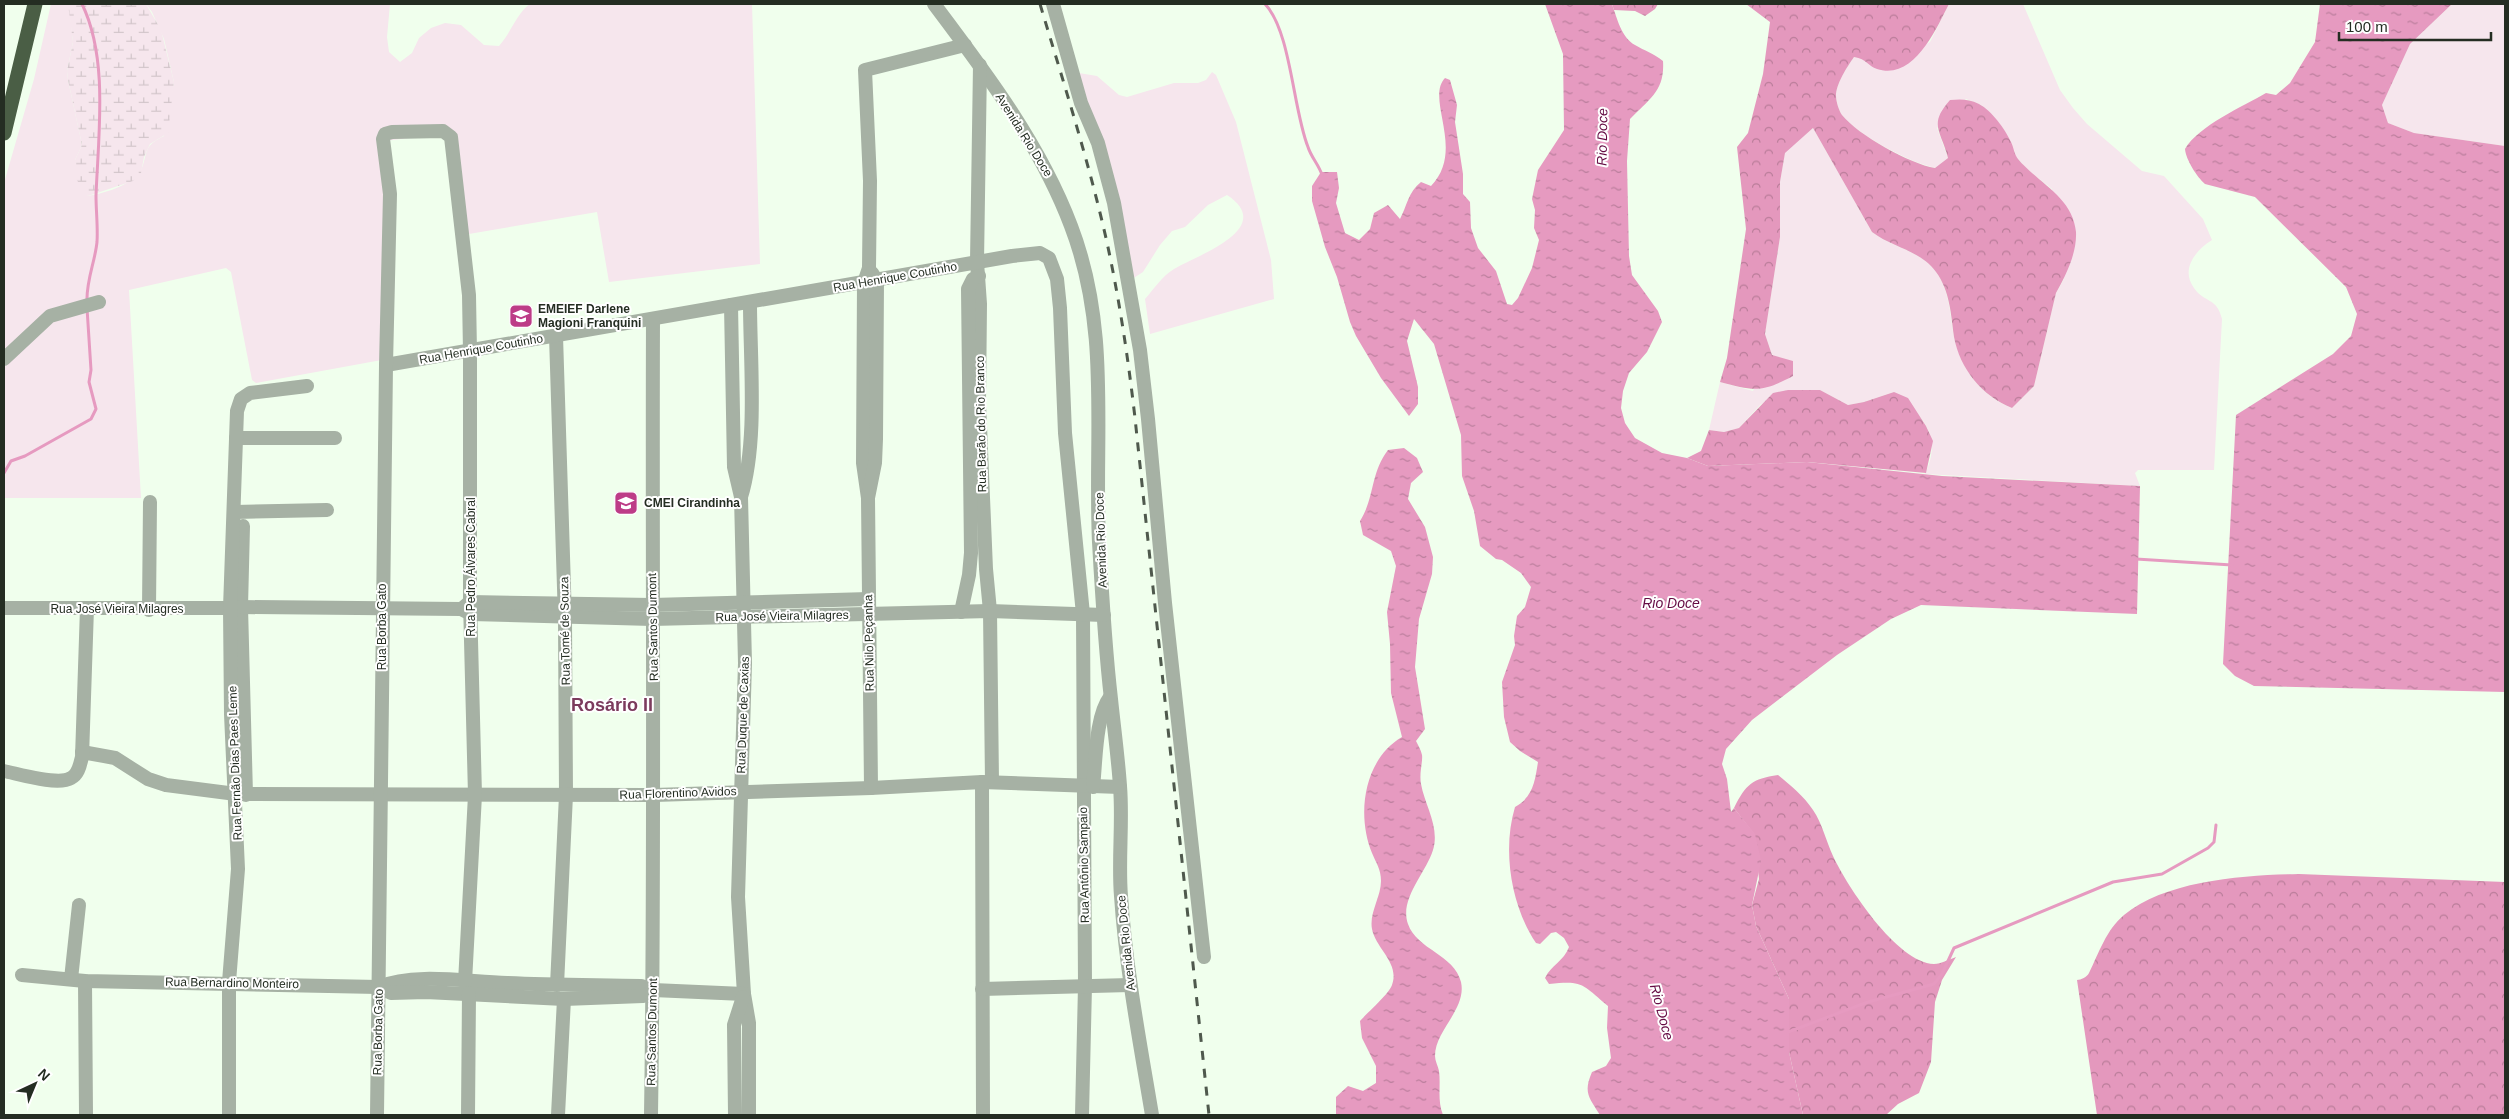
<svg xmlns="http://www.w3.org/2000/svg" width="2509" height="1119" font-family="Helvetica,sans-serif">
<defs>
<pattern id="forest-crowns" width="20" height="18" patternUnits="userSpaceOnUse" patternTransform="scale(1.25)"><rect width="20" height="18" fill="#e498bd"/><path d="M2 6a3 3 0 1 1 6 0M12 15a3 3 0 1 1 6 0" fill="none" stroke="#b97c99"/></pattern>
<pattern id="wetland-marsh" width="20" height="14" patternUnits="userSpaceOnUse" patternTransform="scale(1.25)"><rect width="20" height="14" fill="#f6e6ed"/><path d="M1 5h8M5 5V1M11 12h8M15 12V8" fill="none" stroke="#d3c6cb"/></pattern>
<pattern id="water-ripples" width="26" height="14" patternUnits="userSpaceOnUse" patternTransform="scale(1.25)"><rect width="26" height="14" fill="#e69ac0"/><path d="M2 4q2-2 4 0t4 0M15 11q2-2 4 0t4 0" fill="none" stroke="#ba7e9c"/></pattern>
</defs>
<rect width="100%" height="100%" fill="#f0ffed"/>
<!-- green -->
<g fill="#f6e6ed">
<path d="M 51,4 L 69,4 L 73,42 L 67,71 L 68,80 L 82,145 L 75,160 L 88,196 C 105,193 138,184 143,165 C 148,148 146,145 164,136 L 174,82 L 164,39 L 152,12 L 146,4 L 390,4 L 387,37 L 389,52 L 400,62 L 412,53 L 419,38 L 431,28 L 445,23 L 461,25 L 484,45 L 499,46 C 511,33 516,14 530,4 L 752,4 L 760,264 L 609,282 L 597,212 L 463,235 L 448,133 L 385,141 L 387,359 L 256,383 L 252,380 L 231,272 L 226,268 L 129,290 L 141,498 L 4,498 L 4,183 L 34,79 Z"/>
<path d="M 1949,4 L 2023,4 L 2060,90 L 2073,108 L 2087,124 L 2142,171 L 2164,176 L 2203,219 L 2212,240 C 2196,250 2180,269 2194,288 C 2204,303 2217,297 2222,319 L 2214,470 L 2138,470 L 2135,473 L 2140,486 L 1925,474 C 1943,436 1923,416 1894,392 L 1864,402 L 1848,405 L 1820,390 L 1761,404 L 1739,428 L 1724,432 L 1709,430 L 1720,382 L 1753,391 L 1772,355 L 1765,334 L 1780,237 L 1780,182 L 1785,152 L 1813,128 L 1872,232 C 1893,248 1920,250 1936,272 C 1950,291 1950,315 1954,337 C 1961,369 1981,396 2012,408 L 2034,386 L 2056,293 L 2064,279 L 2052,189 L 2028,170 L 2016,157 L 2003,128 L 1992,116 L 1981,105 L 1966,99 L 1937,128 L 1948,158 L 1936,168 C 1910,163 1858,135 1842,115 C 1839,111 1836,101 1836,96 C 1836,84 1847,67 1854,57 L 1864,59 L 1877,69 L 1930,42 Z"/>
<polygon points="2452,4 2505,4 2505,146 2414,133 2388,123 2382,105 2410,44"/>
<path d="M 1073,72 L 1097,76 L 1119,95 L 1127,97 L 1174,83 L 1198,83 L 1206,80 L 1212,72 L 1216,75 L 1236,122 L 1271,260 L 1274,299 L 1150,334 L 1145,299 C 1154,289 1162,276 1174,269 C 1198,255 1277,228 1227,195 L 1208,205 L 1185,227 L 1172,231 L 1160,245 L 1143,272 L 1129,281 Z"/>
</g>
<!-- forest -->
<g fill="url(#forest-crowns)">
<polygon points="1612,4 1658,4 1655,9 1645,16 1635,11 1614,10"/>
<path d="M 1746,4 L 1949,4 C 1936,29 1914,81 1877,69 C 1868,66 1867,59 1854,57 C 1847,67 1836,84 1836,96 C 1836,101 1839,111 1842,115 C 1858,135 1910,164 1935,168 L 1948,158 C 1941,130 1928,125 1950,100 C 1961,99 1969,99 1979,104 C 1992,111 2005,129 2011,142 C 2014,148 2014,154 2018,159 C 2038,183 2073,197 2076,232 C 2077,253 2066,275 2056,293 L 2034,386 L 2012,408 C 1982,396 1960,369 1954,337 C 1951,315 1950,291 1936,272 C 1920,250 1893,248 1872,232 L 1813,128 L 1785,153 L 1780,182 L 1780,237 L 1765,334 L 1772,355 L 1793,361 L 1793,376 C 1761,393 1754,391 1720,382 L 1727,358 L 1746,229 L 1737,147 L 1748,133 L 1763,74 L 1770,22 Z"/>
<polygon points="1788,390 1820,390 1848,405 1864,402 1894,392 1908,398 1926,426 1933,441 1926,473 1807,462 1708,466 1687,458 1701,451 1709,430 1724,432 1739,428 1773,393"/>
<path d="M 1778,775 C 1790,785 1804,796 1813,810 C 1822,823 1826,841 1833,856 C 1847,886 1897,963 1934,964 C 1941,964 1950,959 1956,957 L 1942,980 L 1935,1002 L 1931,1062 L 1919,1093 L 1898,1104 L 1886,1115 L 1803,1115 L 1789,1052 L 1789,999 L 1756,926 L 1752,905 L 1759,879 L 1754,834 L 1734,808 C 1746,784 1752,779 1778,775 Z"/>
<path d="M 2299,874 L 2505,882 L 2505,1115 L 2097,1115 L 2077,980 C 2081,980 2087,977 2089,973 C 2099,953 2106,930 2124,915 C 2166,880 2246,875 2299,874 Z"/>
</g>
<!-- wetland -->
<polygon fill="url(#wetland-marsh)" points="68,4 146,4 161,30 174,82 168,133 150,144 144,157 141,173 133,181 88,196 76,179 75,160 82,145 68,80 67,71 73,42"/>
<!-- water -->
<g fill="url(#water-ripples)">
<path d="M 1545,4 L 1612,4 C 1617,18 1621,37 1635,45 C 1645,51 1653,53 1663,61 C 1665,91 1649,99 1630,119 L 1627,161 L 1629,256 L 1632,275 L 1658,311 L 1662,322 L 1647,352 L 1629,373 L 1623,391 L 1621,408 L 1625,423 L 1635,438 L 1662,453 L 1687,458 L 1708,466 L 1807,462 L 1942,476 L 2140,486 L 2137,614 L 1921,605 L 1891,619 L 1837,655 L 1752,720 L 1726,749 L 1722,764 L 1727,779 L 1731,812 L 1734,808 L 1755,834 L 1761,861 L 1752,905 L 1756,926 L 1789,999 L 1789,1052 L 1803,1115 L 1600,1115 C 1589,1097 1583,1093 1592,1072 L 1606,1066 L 1611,1058 L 1607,1028 L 1608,1006 C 1582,984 1583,980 1549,984 L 1545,978 C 1551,965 1564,961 1569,947 L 1564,938 L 1556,932 L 1551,933 L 1540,944 L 1536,943 C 1511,906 1502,850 1515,807 C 1533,797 1535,781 1538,762 L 1520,751 L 1510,742 L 1504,717 L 1502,682 L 1515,645 L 1514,636 L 1517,616 L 1525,607 L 1531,587 L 1521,573 L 1502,560 L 1496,559 L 1480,546 L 1474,511 L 1462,476 L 1461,435 L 1434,344 L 1414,319 L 1407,341 L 1418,387 L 1418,404 L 1409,416 L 1381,378 L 1356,336 L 1350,322 L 1337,277 L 1325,247 L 1312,201 L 1312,186 L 1321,172 L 1337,172 L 1339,188 L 1336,203 L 1345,233 L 1359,240 L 1370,229 L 1374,213 L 1388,205 L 1400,219 C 1407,206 1408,192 1421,182 L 1431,186 C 1466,150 1425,99 1445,78 L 1450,80 L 1457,105 L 1455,122 L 1463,174 L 1463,194 L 1470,202 L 1471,228 L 1478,248 L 1496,271 L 1507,304 L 1512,305 L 1518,298 L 1532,268 L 1539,240 L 1534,228 L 1535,210 L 1532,199 L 1538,170 L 1564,130 L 1563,54 Z"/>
<path d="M 2320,4 L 2452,4 L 2410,44 L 2382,105 L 2388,123 L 2414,133 L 2505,146 L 2505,692 L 2254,686 L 2235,676 L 2223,664 L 2236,415 L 2333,354 L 2351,336 L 2357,314 L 2346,287 L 2255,197 L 2205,184 C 2197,177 2186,160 2185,149 C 2198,126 2244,106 2266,93 L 2276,95 L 2290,83 L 2315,42 Z"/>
<path d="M 1404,448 L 1417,458 L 1423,472 L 1411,483 L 1408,499 L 1425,527 L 1433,557 L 1432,574 L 1419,619 L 1415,667 L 1425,729 L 1416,741 C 1418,745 1421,750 1422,755 C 1423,761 1419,773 1421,784 C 1425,806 1440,827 1433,850 C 1426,873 1399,899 1408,924 C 1417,950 1454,954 1461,982 C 1467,1009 1435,1030 1435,1056 C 1435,1061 1438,1066 1439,1071 C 1441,1086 1437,1100 1443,1115 L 1336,1115 L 1336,1097 L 1348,1086 L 1363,1091 L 1376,1083 L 1376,1066 L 1362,1038 L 1360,1021 C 1367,1013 1389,994 1392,985 C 1400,963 1376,949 1372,929 C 1369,913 1381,897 1381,881 C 1381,869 1376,863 1372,853 C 1356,814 1364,759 1402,737 L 1391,693 L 1390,644 L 1387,612 L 1396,566 L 1391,551 L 1363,535 L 1360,521 C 1375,497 1370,474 1388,450 Z"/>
</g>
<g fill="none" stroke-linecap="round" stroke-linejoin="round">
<!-- stream -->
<g stroke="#e69ac0" stroke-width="3">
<path d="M 82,4 C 109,59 98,137 96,196 C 96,211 98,227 97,242 C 95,262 86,281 87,302"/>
<path d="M 1265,4 C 1291,31 1293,110 1308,147 C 1311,157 1319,165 1322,175"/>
<polyline points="4,473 11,461 25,456 91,419 96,409 89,382 91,370 87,308"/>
<polyline points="2136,559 2232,565"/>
<polyline points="1788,1032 1868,1002 1934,984 1942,974 1954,948 2113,882 2162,874 2208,848 2214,842 2216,825"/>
</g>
<!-- minor -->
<g stroke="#a6b1a4" stroke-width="14">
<path d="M 934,4 C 986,73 1040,144 1071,226 C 1111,330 1094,435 1099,542 C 1102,595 1105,647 1111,699 C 1114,728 1118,757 1120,786 C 1123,823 1118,860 1121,896 C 1126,970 1140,1043 1152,1115"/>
<polyline points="1053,4 1081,103 1098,143 1114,203 1140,350 1148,419 1165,603 1204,957"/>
<polyline points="980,65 977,262 980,304 979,402 986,569 990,611 992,782"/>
<polyline points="731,305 734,467 741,497 745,663 738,897 744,994 749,1023 749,1115"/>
<polyline points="556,336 565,619 566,795 557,985"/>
<polyline points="4,359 50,316 99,302"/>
<polyline points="386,365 1012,256 1040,253 1049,258 1057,279 1060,308 1065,433 1083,614 1085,986 1082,1115"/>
<polyline points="236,438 335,438"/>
<path d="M 741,497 C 758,442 750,361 750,303"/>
<polyline points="868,498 863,463 864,283 869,268 870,181 865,70 965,45"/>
<polyline points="235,512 327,510"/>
<polyline points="243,526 241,607 246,795"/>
<polyline points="241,607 461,609 471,614 652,619 990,611 1104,615"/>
<polyline points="464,607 470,602 652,605 869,599"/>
<polyline points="4,608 230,608"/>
<polyline points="149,610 150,502"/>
<polyline points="961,612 969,575 971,553 968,289 973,279 979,276"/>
<polyline points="82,752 115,758 148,779 166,785 236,794 654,795 871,788 982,782 1120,787"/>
<path d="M 4,771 C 19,774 58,786 71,778 C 79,774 80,764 82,757 L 87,608"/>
<polyline points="982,782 983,1115"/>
<path d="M 1093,787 C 1096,762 1095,717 1110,697"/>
<polyline points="871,788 868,498 875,463 876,439 877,281 872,273"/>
<path d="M 22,975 L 85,981 L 378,987 C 417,972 466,982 507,983 C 552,985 597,985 641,986 L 653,990 L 744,994"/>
<polyline points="71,979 79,905"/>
<polyline points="85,981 86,1115"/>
<polyline points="378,987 391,993 426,992 564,999 643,996 653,990"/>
<polyline points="982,989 1130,985"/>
<polyline points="229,1115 229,982 238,869 231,714 230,608 237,411 241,399 250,393 307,386"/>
<polyline points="377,1115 386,365 390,194 383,139 385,134 392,132 443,131 451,137 469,295 470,352 470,602 475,795 465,982"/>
<polyline points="468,1115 469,993"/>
<polyline points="558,1115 564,999"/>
<path d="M 651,1115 C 655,850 652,584 653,319"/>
<polyline points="735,1115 734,1025 743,997"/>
</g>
<!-- highway -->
<polyline stroke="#4a5e45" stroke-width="15" points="4,133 35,4"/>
<!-- rail -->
<path stroke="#4f594d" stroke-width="3" stroke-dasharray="9 9" stroke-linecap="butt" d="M 1040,4 C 1063,81 1088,159 1106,238 C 1119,297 1128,357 1135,418 L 1209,1115"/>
</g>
<!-- icons -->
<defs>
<g id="school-square" transform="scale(1.25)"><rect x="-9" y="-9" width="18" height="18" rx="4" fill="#bd3c87" stroke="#fff"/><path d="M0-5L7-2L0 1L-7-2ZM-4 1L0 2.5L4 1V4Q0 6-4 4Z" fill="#fff"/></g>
</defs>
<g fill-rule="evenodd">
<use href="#school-square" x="521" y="316"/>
<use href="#school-square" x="626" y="503"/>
</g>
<g text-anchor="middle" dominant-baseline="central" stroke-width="4" stroke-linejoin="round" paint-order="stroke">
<!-- street labels -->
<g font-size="12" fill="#242d22" stroke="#fff">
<text transform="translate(1024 135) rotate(58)">Avenida Rio Doce</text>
<text transform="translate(895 277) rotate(-10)">Rua Henrique Coutinho</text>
<text transform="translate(481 349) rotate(-10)">Rua Henrique Coutinho</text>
<text transform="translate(981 424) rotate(-91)">Rua Barão do Rio Branco</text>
<text transform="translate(1101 540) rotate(-92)">Avenida Rio Doce</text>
<text transform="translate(471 567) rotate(-90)">Rua Pedro Álvares Cabral</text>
<text x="117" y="609">Rua José Vieira Milagres</text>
<text transform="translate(782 616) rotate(-1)">Rua José Vieira Milagres</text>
<text transform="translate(382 627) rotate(-90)">Rua Borba Gato</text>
<text transform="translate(653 627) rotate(-91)">Rua Santos Dumont</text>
<text transform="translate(565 631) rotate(-91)">Rua Tomé de Souza</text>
<text transform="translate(869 643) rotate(-91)">Rua Nilo Peçanha</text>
<text transform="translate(743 715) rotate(-88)">Rua Duque de Caxias</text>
<text transform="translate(235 763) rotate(-92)">Rua Fernão Dias Paes Leme</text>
<text transform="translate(678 793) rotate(-2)">Rua Florentino Avidos</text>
<text transform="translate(1084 865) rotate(-91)">Rua Antônio Sampaio</text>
<text transform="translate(1126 943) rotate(-96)">Avenida Rio Doce</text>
<text transform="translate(232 983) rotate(1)">Rua Bernardino Monteiro</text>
<text transform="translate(378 1032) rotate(-89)">Rua Borba Gato</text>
<text transform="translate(652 1032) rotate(-89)">Rua Santos Dumont</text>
</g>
<!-- poi labels -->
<g font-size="12" font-weight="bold" fill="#242d22" stroke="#fff" text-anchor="start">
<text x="538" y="309">EMEIEF Darlene<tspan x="538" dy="14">Magioni Franquini</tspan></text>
<text x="644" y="503">CMEI Cirandinha</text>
</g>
<!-- water labels -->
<g font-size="14" font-style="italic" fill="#650c44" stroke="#fff">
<text transform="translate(1602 137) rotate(-89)">Rio Doce</text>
<text x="1671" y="603">Rio Doce</text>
<text transform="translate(1662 1012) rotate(75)">Rio Doce</text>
</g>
<!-- district labels -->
<g font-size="18" font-weight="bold" fill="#7c3b5d" stroke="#fff">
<text x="612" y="705">Rosário II</text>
</g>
</g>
<!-- border -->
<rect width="2509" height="1119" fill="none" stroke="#242d22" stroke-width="10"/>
<!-- north arrow -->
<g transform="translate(35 1084) rotate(44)" stroke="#ffffff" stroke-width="4" paint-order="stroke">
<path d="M0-4L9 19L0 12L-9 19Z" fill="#242d22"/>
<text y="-8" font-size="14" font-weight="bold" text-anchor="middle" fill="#242d22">N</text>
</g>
<!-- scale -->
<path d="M2339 32v8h152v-8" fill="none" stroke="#242d22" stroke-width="2.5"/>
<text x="2346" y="32" font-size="15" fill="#242d22" stroke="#ffffff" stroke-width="4" paint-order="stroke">100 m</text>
</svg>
